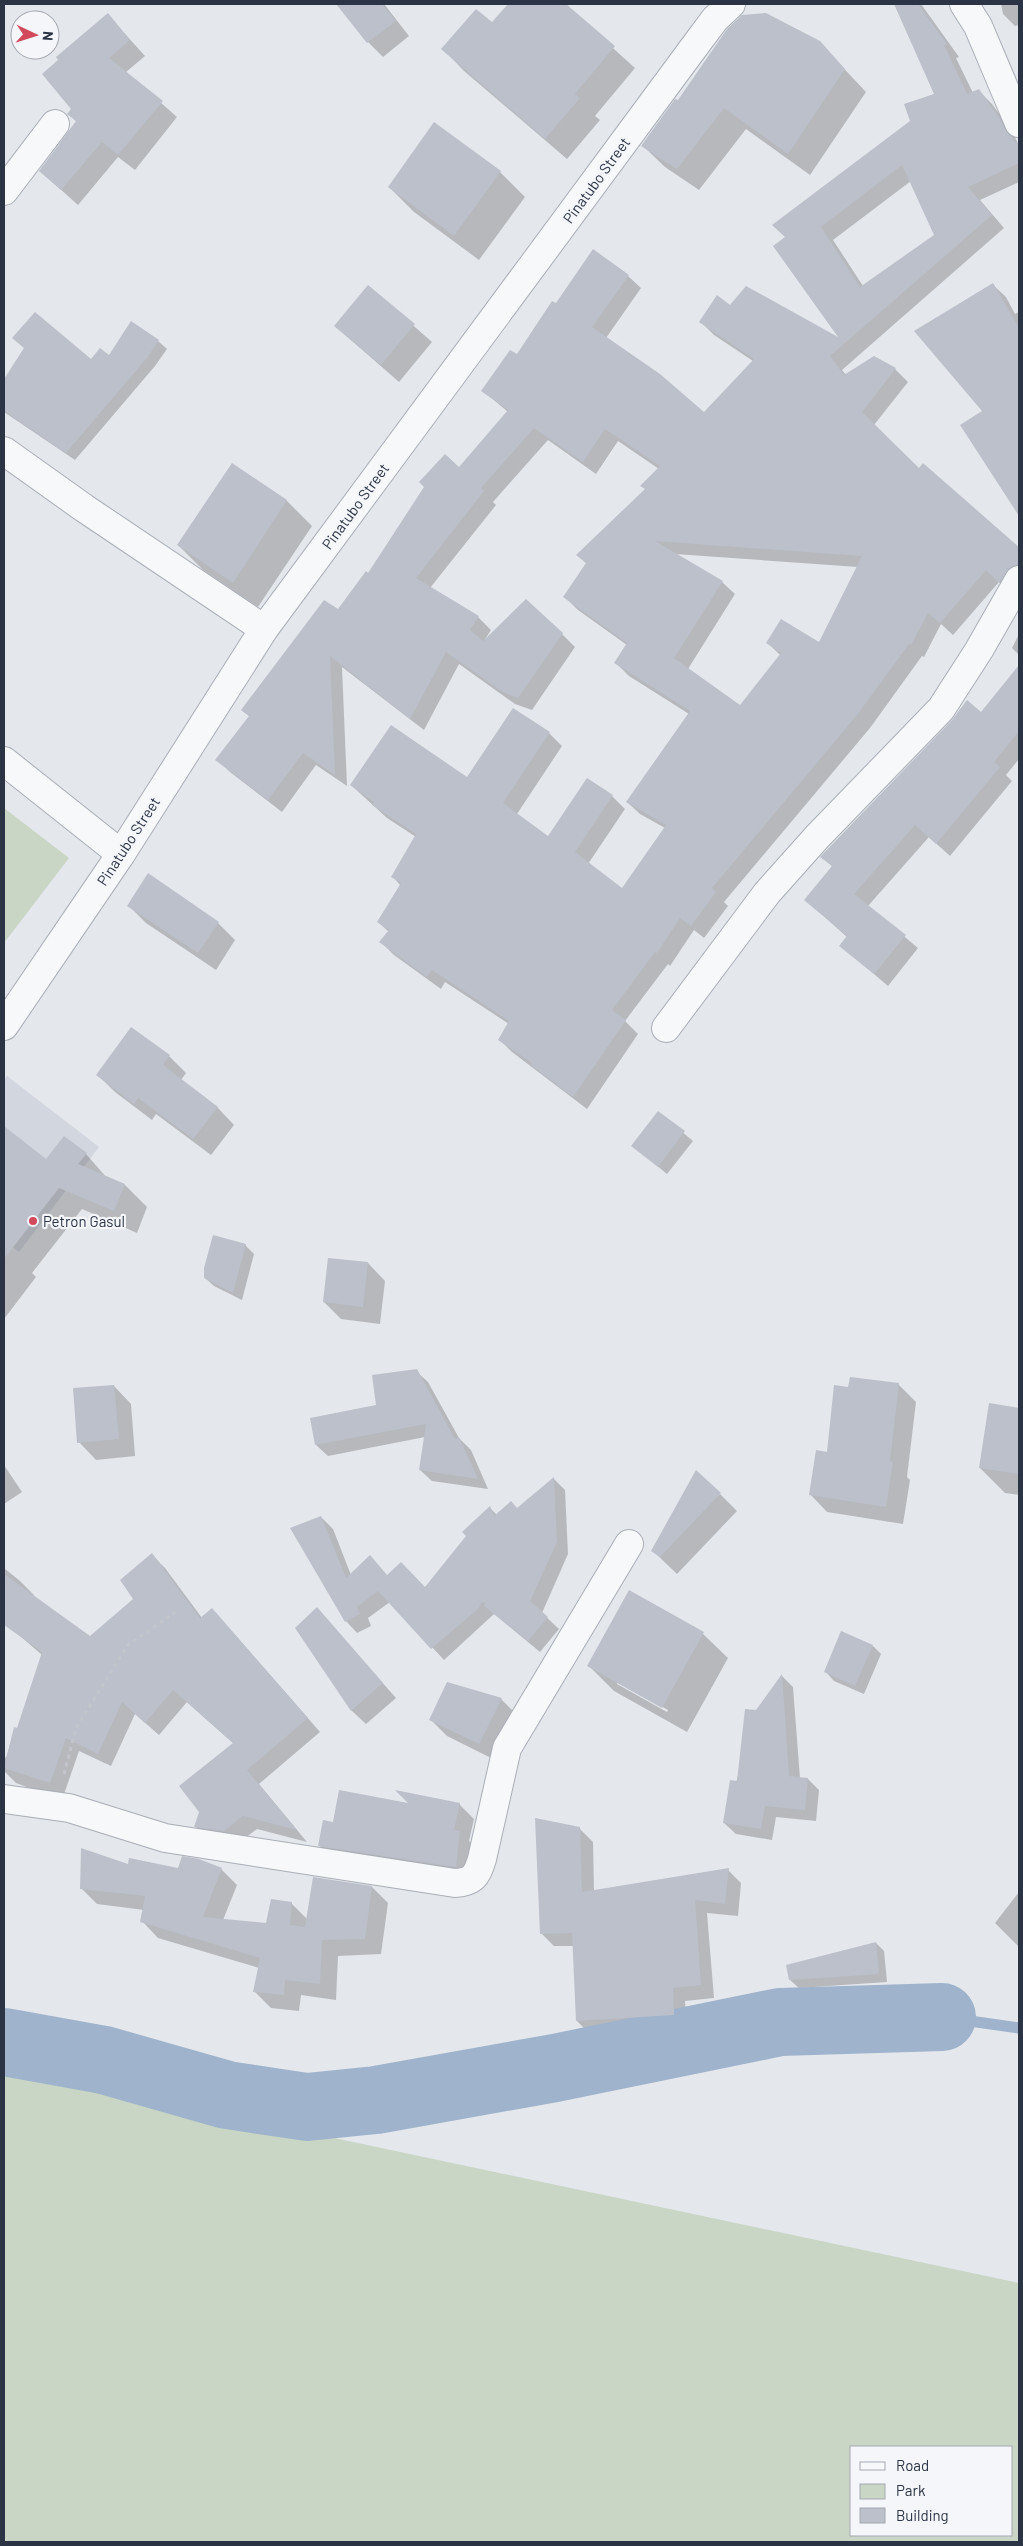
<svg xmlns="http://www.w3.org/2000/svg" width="1023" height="2546" font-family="Barlow,sans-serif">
<rect width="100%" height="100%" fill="#e4e7ec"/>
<!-- built -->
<polygon fill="#d2d6de" points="7,1076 99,1147 19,1252 4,1240 4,1081"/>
<!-- green -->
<g fill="#c9d6c5" fill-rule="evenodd">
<polygon points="4,808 69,858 4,943"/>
<path d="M 4,2068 L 1019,2283 L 1019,2542 L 4,2542 ZM 852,2447 L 1012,2447 L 1012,2535 L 852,2535 Z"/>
</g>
<!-- shadow -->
<g fill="#0003" fill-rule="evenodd">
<polygon points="338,4 384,4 409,36 383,57 368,42"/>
<polygon points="509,4 564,4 635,68 595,116 600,120 567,159 464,71 443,49 492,24"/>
<path d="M 895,4 L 921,4 L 959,57 L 956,58 L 973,93 L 979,91 L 992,104 L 1013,133 L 1019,146 L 1019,182 L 980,200 L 1004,228 L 842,370 L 846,375 L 874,358 L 895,369 L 908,382 L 874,425 L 919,469 L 923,464 L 1019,548 L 1019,586 L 1013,595 L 999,582 L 953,635 L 941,624 L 924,657 L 922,656 L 870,728 L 724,902 L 728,906 L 704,938 L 694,930 L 670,966 L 668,964 L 625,1021 L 638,1034 L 587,1109 L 512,1052 L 499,1039 L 509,1024 L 445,982 L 441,989 L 394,955 L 381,942 L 389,932 L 378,922 L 401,886 L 393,877 L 416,837 L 387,818 L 351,785 L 467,779 L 549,733 L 562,746 L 517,814 L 549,838 L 612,796 L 625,809 L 588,864 L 622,890 L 665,828 L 640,814 L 627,802 L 689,714 L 629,676 L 616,663 L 627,645 L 578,610 L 565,597 L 587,564 L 578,555 L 646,490 L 659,469 L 618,441 L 596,474 L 548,440 L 493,502 L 496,505 L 430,588 L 478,617 L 491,630 L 484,641 L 562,634 L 575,647 L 532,710 L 515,704 L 459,664 L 424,730 L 342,667 L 347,786 L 316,765 L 282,812 L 230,772 L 217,759 L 250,717 L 242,710 L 338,611 L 508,412 L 482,390 L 517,356 L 556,305 L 628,276 L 641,288 L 606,338 L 704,414 L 753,361 L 714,335 L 701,322 L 730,306 L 842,340 L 786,238 L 912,122 L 935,94 ZM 911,181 L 936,235 L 863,286 L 833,240 ZM 675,554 L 858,567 L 819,644 L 767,642 L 781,656 L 740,707 L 688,669 L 735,594 L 722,582 Z"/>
<polygon points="1001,4 1019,4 1019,25 1015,26 1003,14"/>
<polygon points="108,15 145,56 126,72 177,117 135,170 118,157 78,205 40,171 77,122 69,114"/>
<polygon points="819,42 866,92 810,175 746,129 699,190 665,167 643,146 678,102"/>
<polygon points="500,172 525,197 479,260 414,212 389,187"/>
<polygon points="993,285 1006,297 1015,314 1019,312 1019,508 1009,499 984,412"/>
<polygon points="368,286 432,342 399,382 335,326"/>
<polygon points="158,341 167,349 155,366 75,460 4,412 4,381 25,349 91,360"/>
<polygon points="232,464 287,501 312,526 258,607 203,570 178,545"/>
<polygon points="1019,634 1019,655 1012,648"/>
<polygon points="1019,667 1019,759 1006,775 1012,781 950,856 929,837 868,906 918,948 888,986 841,946 848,938 806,900 833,867 822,857 981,714"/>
<polygon points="128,905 218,923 235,940 216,970 146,923"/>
<polygon points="169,1056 186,1073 181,1080 217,1107 234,1125 211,1155 156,1114 152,1120 115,1092 98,1075"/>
<polygon points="658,1112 693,1141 667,1174 633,1146"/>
<polygon points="4,1128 46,1161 86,1154 107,1178 125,1185 147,1207 137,1233 82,1209 32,1273 36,1277 4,1319"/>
<polygon points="245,1245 254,1254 242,1300 214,1286 205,1278"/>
<polygon points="368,1263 385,1281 380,1324 341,1319 324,1302"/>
<polygon points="416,1371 428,1382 459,1438 471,1450 488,1489 432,1481 420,1470 425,1437 328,1456 316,1445 377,1406"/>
<polygon points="898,1384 916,1402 907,1477 910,1480 903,1524 827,1512 810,1494 828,1453 849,1388"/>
<polygon points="114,1386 131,1404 135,1456 96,1460 79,1442"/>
<polygon points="990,1405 1019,1409 1019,1495 1005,1493 980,1468"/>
<polygon points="4,1465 22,1492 4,1504"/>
<polygon points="554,1479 565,1490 568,1554 542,1613 559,1629 540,1652 494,1614 444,1660 390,1602 368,1618 371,1626 357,1633 346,1621 321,1517 333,1529 351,1575 388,1576 425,1589 490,1508 497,1515 517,1509"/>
<polygon points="720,1494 737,1511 677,1574 653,1551"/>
<polygon points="152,1555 165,1568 202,1618 212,1609 320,1732 259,1784 307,1842 257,1829 237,1844 208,1840 195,1826 234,1744 187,1702 159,1735 135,1714 111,1766 79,1751 62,1800 16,1783 4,1771 4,1756 6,1758 15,1728 18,1729 42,1655 4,1622 4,1568 20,1581 34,1595 33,1596 90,1638 135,1599"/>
<polygon points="317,1609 396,1698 366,1724 352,1711 297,1628"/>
<path d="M 703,1634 L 728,1658 L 687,1732 L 614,1691 L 589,1666 ZM 617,1681 L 668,1710 L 667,1712 L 617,1684 Z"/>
<polygon points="873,1646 881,1654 864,1694 834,1681 826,1672"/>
<polygon points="782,1676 793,1687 800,1778 808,1779 819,1790 816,1821 776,1817 772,1840 736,1834 724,1823 757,1712"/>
<polygon points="501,1699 517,1715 495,1760 447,1736 430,1719"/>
<polygon points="459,1804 474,1819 469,1841 474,1846 471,1881 334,1860 320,1846 334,1824 411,1805"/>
<polygon points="579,1828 593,1842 594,1891 728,1870 741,1883 738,1916 707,1913 714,1998 685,2001 687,2028 590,2034 577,2021 574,1946 554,1946 541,1933"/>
<polygon points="129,1865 179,1869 221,1869 237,1885 223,1920 267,1924 291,1903 307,1919 314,1878 372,1887 388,1903 381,1954 338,1956 336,2000 301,1995 299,2011 271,2008 255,1992 259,1968 158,1938 142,1921 144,1910 97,1904 81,1888"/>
<polygon points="1019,1892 1019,1947 995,1923"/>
<polygon points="876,1943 884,1951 887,1982 799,1988 790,1980"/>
</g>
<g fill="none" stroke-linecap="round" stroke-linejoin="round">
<!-- stream -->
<polyline stroke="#9fb4cc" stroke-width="11" points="942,2017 1019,2028"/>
<!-- river -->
<polyline stroke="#9fb4cc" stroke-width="68" points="4,2042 104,2060 227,2095 307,2107 376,2100 555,2068 780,2022 942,2017"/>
</g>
<!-- building -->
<g fill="#bbc0ca" fill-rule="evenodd">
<polygon points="336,4 382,4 396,21 367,43"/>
<polygon points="508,4 566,4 615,46 575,94 580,98 545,139 441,49 476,9 492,22"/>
<path d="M 894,4 L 918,4 L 947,44 L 944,45 L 967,94 L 979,89 L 1000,119 L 1005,130 L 1019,146 L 1019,163 L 968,187 L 992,215 L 830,356 L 844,375 L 874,356 L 896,368 L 862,412 L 919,468 L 923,463 L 1019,547 L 1019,564 L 1011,567 L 999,583 L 986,570 L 940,623 L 928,613 L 911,645 L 909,644 L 857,715 L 712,888 L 716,892 L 691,926 L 680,918 L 657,953 L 655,952 L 612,1010 L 626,1020 L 573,1097 L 531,1065 L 532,1063 L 498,1040 L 509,1021 L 432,970 L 427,977 L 379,942 L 389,930 L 377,922 L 401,883 L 391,877 L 416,834 L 372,805 L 374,802 L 350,785 L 391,725 L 467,777 L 513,708 L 550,732 L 503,803 L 548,836 L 587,778 L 613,795 L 575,852 L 622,888 L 666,825 L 626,802 L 690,711 L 614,663 L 627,643 L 563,597 L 586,563 L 576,555 L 645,489 L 640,486 L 660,466 L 605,429 L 583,462 L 534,428 L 481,488 L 484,491 L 416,578 L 479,616 L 470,630 L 483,641 L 526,599 L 563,633 L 518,698 L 501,691 L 446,652 L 410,719 L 330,656 L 335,775 L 303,753 L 268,800 L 215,760 L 249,716 L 241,710 L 324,600 L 338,609 L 366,571 L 368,573 L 424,487 L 419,482 L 445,454 L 459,467 L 508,410 L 481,391 L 510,350 L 517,354 L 552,301 L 556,303 L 593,249 L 629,275 L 592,327 L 660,374 L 704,412 L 754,359 L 699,322 L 717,295 L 730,305 L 746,286 L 838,337 L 773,246 L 785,237 L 772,225 L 910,121 L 904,104 L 934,94 ZM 902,165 L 934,235 L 860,287 L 821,227 ZM 655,541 L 862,556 L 819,642 L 781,619 L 766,643 L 781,653 L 740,705 L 674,658 L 723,581 Z"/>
<polygon points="108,13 130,40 109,58 163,101 118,155 102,142 61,190 39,171 76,121 67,114 71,109 42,74 58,60 56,57"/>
<polygon points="766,13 820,41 845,69 788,154 724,108 677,169 641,146 675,99 678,100 727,29 742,15"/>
<polygon points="434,122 501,171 454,236 388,187"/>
<polygon points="993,283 1019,328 1019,516 960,425 982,411 914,331"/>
<polygon points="368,285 415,324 381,365 334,326"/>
<polygon points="35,312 91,359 100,348 109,355 131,321 159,340 147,358 66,453 4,411 4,379 24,348 12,338"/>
<polygon points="232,463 287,500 233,583 177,545"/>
<polygon points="1019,665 1019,731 994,762 1000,767 936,844 915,825 854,894 906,935 874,974 839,946 847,936 804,900 832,866 820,857 952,720 967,700 981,712"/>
<polygon points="148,873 219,922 198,953 127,906"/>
<polygon points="131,1027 170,1055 163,1065 218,1107 193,1139 138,1098 134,1104 96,1075"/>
<polygon points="658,1111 685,1131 658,1167 631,1146"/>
<polygon points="4,1126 46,1159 64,1136 87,1153 78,1164 125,1184 114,1211 59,1188 4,1259"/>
<polygon points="213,1235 246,1244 233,1293 204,1278 204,1268"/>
<polygon points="328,1258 368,1262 363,1307 323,1302"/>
<polygon points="417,1369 455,1439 459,1437 478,1479 419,1470 426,1424 315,1445 310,1418 376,1405 372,1375"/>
<polygon points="850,1377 899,1383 890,1461 893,1462 886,1507 809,1495 816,1450 827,1452 834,1385 848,1387"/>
<polygon points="114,1385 119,1439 77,1443 73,1388"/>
<polygon points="989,1403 1019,1408 1019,1474 979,1468"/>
<polygon points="696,1470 721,1493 660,1557 651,1551"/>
<polygon points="554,1477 557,1542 530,1601 548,1617 528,1641 484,1606 486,1602 481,1603 479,1608 431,1649 378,1591 357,1607 360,1614 345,1622 290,1528 321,1516 346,1578 370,1555 387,1575 401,1562 425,1587 466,1536 462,1532 490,1506 494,1516 511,1501 517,1508"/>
<polygon points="152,1553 200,1618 212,1608 308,1718 247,1770 297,1830 243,1816 224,1831 194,1827 199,1812 179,1786 233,1743 173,1690 145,1723 122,1702 98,1754 66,1738 50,1783 4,1768 14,1727 17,1728 42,1652 4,1625 4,1574 90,1636 133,1599 120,1580"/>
<polygon points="629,1590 704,1632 662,1708 587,1666"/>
<polygon points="317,1607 383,1683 351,1711 295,1628"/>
<polygon points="841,1631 873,1645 855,1686 824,1672"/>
<polygon points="782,1674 789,1776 808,1778 805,1810 765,1806 761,1829 723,1823 730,1780 737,1781 745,1709 756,1710"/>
<polygon points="447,1682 502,1698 479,1744 429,1720"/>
<polygon points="339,1790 408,1803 395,1790 460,1803 454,1830 460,1831 456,1867 318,1846 323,1820 333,1822"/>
<polygon points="535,1818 580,1827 582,1892 729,1868 725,1904 695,1900 701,1985 673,1988 674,2015 576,2021 572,1933 540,1934"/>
<polygon points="81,1848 128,1864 129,1858 178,1868 182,1856 199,1859 222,1868 203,1917 266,1923 271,1899 292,1902 290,1925 305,1927 313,1877 372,1886 365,1939 322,1940 320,1984 285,1980 284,1995 253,1992 260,1958 140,1922 145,1896 80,1889"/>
<polygon points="876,1942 879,1974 789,1980 786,1965"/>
</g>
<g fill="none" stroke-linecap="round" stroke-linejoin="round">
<!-- minor casing -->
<g stroke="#a9aeb7" stroke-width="30">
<g id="minor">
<polyline points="964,4 978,26 1019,123"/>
<polyline points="4,191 55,124"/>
<polyline points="4,451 84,508 264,629"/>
<polyline points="4,761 121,854"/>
<polyline points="4,1026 121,854 264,629 700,39 715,19 731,4"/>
<polyline points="666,1028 767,893 817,837 941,709 979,650 1019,580"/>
<path d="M 4,1799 L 69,1808 L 165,1838 L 455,1883 C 473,1882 477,1876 482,1859 L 507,1748 L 629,1544"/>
</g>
</g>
<!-- path -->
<polyline stroke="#c2c5cb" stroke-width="3" stroke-dasharray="4 4" stroke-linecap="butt" points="64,1774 76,1728 128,1645 177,1611"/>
<!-- minor -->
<use href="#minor" stroke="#f7f8fa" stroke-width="28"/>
</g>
<!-- markers -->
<circle fill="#d1495b" stroke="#f4f6f9" stroke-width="2" cx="33" cy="1221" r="5"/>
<g text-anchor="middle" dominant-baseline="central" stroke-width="4.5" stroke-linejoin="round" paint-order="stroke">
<!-- street labels -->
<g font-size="15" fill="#2b3445" stroke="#f4f6f9">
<text transform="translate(596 180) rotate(-54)">Pinatubo Street</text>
<text transform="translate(355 506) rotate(-54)">Pinatubo Street</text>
<text transform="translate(128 841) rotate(-57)">Pinatubo Street</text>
</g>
<!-- poi labels -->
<g font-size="15" fill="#2b3445" stroke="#f4f6f9" text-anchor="start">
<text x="43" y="1221">Petron Gasul</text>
</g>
</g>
<!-- border -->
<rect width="1023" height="2546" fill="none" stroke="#2b3445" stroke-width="10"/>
<!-- legend -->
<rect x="850" y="2446" width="162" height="90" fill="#f4f6f9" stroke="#a4a8b1"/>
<rect x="860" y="2462" width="25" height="8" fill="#f7f8fa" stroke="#a4a8b1"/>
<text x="896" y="2471" font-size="15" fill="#2b3445">Road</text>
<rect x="860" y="2484" width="25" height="15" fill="#c9d6c5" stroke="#a4a8b1"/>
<text x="896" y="2496" font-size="15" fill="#2b3445">Park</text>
<rect x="860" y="2508" width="25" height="15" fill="#bbc0ca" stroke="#a4a8b1"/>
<text x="896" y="2521" font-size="15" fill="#2b3445">Building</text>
<!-- north arrow -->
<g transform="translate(35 35) rotate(94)"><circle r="24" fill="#f4f6f9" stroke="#a4a8b1"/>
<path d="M0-4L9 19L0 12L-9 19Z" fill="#d1495b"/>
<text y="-8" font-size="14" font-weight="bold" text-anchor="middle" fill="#2b3445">N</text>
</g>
</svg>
